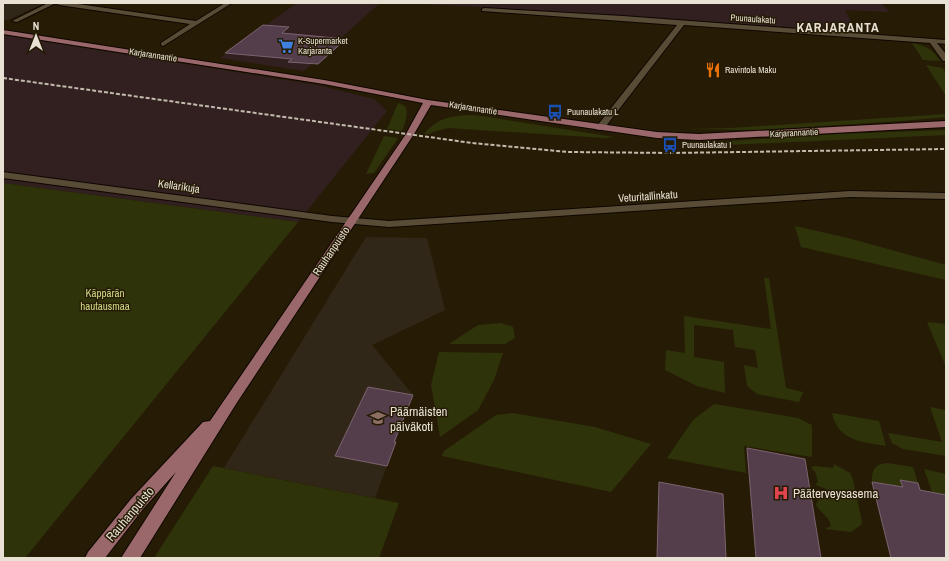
<svg xmlns="http://www.w3.org/2000/svg" width="949" height="561" font-family="'Archivo Narrow',sans-serif">
<rect width="100%" height="100%" fill="#261c06"/>
<!-- industrial -->
<g fill="#321f20">
<polygon points="297,3 380,3 304,71 220,58"/>
<polygon points="398,3 882,3 889,12 845,10 858,34 484,7"/>
<polygon points="3,35 317,85 374,99 387,111 298,222 3,183"/>
</g>
<!-- education -->
<g fill="#312718">
<polygon points="3,3 45,3 5,21 3,20"/>
<polygon points="366,237 427,238 445,310 372,345 413,395 375,498 224,468"/>
</g>
<!-- green -->
<g fill="#2f330a">
<path d="M 912,43 C 926,46 933,49 940,61 L 923,60 Z"/>
<polygon points="926,65 943,68 946,74 946,96"/>
<path d="M 398,103 L 405,106 C 409,114 405,123 402,131 L 387,129 Z"/>
<polygon points="946,114 946,117 901,121 760,130 684,129 730,128"/>
<path d="M 469,115 L 482,116 L 614,137 L 605,138 L 448,128 L 433,132 L 429,134 L 424,134 C 437,118 450,116 469,115 Z"/>
<polygon points="946,130 946,135 728,145 686,144 838,134"/>
<polygon points="384,136 398,138 374,173 366,174"/>
<polygon points="3,183 298,222 25,558 3,558"/>
<polygon points="795,226 848,238 946,265 946,280 801,247"/>
<polygon points="764,278 769,278 786,388 803,392 799,402 757,394 747,386 744,365 758,368 755,350 735,347 733,330 694,325 694,357 724,362 725,393 697,386 665,370 666,350 685,353 684,316 771,329"/>
<polygon points="927,322 946,324 946,367"/>
<polygon points="501,323 513,327 515,338 505,344 449,344 478,325"/>
<polygon points="439,352 503,353 494,380 478,410 440,437 431,385"/>
<polygon points="714,404 798,418 812,425 812,457 744,446 746,473 667,458 693,420"/>
<polygon points="930,407 946,410 946,456 903,449 892,443 888,433 942,442"/>
<polygon points="512,413 595,427 651,444 611,492 442,456 444,451 496,415"/>
<path d="M 832,413 L 879,421 L 886,446 C 862,442 838,441 832,413 Z"/>
<path d="M 888,463 L 913,467 L 918,483 L 901,480 L 903,487 L 872,482 C 872,469 875,464 888,463 Z"/>
<path d="M 834,464 L 850,473 L 853,480 L 862,522 L 861,525 L 851,532 L 825,529 L 831,526 C 829,515 819,513 816,504 L 819,500 L 819,497 L 828,496 L 830,492 L 826,489 L 816,485 L 818,481 L 815,472 L 811,467 L 815,466 L 833,468 Z"/>
<polygon points="213,466 399,503 379,558 154,558"/>
<polygon points="924,469 946,474 946,495 932,492"/>
</g>
<!-- building -->
<g fill="#553e4b" stroke="#7c6370">
<polygon points="263,25 289,27 282,33 346,39 318,64 288,62 292,59 225,53"/>
<polygon points="368,387 413,395 394,442 396,442 387,466 335,456"/>
<polygon points="747,448 805,459 821,558 756,558"/>
<polygon points="900,480 918,483 920,490 946,495 946,558 891,558 872,482 903,487"/>
<polygon points="659,482 723,494 726,558 657,558"/>
</g>
<g fill="none" stroke-linecap="round" stroke-linejoin="round">
<!-- minor casing -->
<g stroke="#0f0600" stroke-width="2">
<g id="minor">
<polygon points="48,3 71,3 196,21 225,3 232,3 163,46 161,45 161,43 190,24 59,5 56,3 17,22 12,21"/>
<polygon points="484,8 623,16 946,40 946,44 937,43 946,54 946,61 943,61 930,43 684,25 603,130 597,130 596,128 597,126 677,25 482,11 482,9"/>
<polygon points="3,172 332,216 389,221 850,191 946,193 946,199 850,197 389,227 332,222 3,178"/>
</g>
</g>
<!-- major casing -->
<g stroke="#0f0600" stroke-width="2">
<polygon id="major" points="3,30 324,80 428,100 657,132 699,134 946,121 946,127 699,140 657,138 431,105 414,134 236,404 140,558 121,558 176,472 143,509 105,558 85,558 88,552 131,499 203,422 210,421 406,134 423,103 324,84 3,34"/>
</g>
<!-- minor -->
<use href="#minor" fill="#584c36" fill-rule="evenodd"/>
<!-- major -->
<use href="#major" fill="#9a686a" fill-rule="evenodd"/>
<!-- rail -->
<polyline stroke="#c3bcad" stroke-width="2" stroke-dasharray="4 2" stroke-linecap="butt" points="3,78 472,143 568,152 671,153 946,149"/>
</g>
<!-- icons -->
<defs>
<g id="supermarket-bare" transform="scale(1.2)"><path d="M-6-5.5h2.5l.6 2H6L4.5 2H-2.5L-4.4-4H-6ZM-1.5 3.2a1.3 1.3 0 1 0 .1 0ZM3 3.2a1.3 1.3 0 1 0 .1 0Z" fill="#3f7fe0" stroke="#261c06" stroke-width="2.5" paint-order="stroke"/></g>
<g id="restaurant-bare" transform="scale(1.2)"><path d="M-5-6h1v4h1v-4h1v4h1v-4h1v5L-1.5 .5V6h-2V.5L-5-1ZM5-6V6H3V1.5H1.5Q1.5-4 5-6Z" fill="#e8710a" stroke="#261c06" stroke-width="2.5" paint-order="stroke"/></g>
<g id="bus-bare" transform="scale(1.2)"><path d="M-5-6H5V4H4V6H2V4H-2V6H-4V4H-5ZM-3.5-4V0h7V-4ZM-3.5 1.2v1.5H-2V1.2ZM2 1.2v1.5H3.5V1.2Z" fill="#1a4fb4" stroke="#261c06" stroke-width="2.5" paint-order="stroke"/></g>
<g id="school-bare" transform="scale(1.2)"><path d="M0-5L7-2L0 1L-7-2ZM-4 1L0 2.5L4 1V4Q0 6-4 4Z" fill="#8d6e63" stroke="#261c06" stroke-width="2.5" paint-order="stroke"/></g>
<g id="hospital-bare" transform="scale(1.2)"><path d="M-5-5h3v3.5h4V-5h3V5h-3V1.5h-4V5h-3Z" fill="#e0444e" stroke="#261c06" stroke-width="2.5" paint-order="stroke"/></g>
</defs>
<g fill-rule="evenodd">
<use href="#supermarket-bare" x="286" y="46"/>
<use href="#restaurant-bare" x="713" y="70"/>
<use href="#bus-bare" x="555" y="112"/>
<use href="#bus-bare" x="670" y="145"/>
<use href="#school-bare" x="378" y="418"/>
<use href="#hospital-bare" x="781" y="493"/>
</g>
<g text-anchor="middle" dominant-baseline="central" stroke-width="3" stroke-linejoin="round" paint-order="stroke">
<!-- far-street labels -->
<g font-size="9" fill="#e8e1d4" stroke="#261c06">
<text transform="translate(753 19) rotate(4)">Puunaulakatu</text>
<text transform="translate(153 55) rotate(9)">Karjarannantie</text>
<text transform="translate(473 108) rotate(9)">Karjarannantie</text>
<text transform="translate(794 133) rotate(-3)">Karjarannantie</text>
</g>
<!-- far-poi labels -->
<g font-size="9" fill="#e8e1d4" stroke="#261c06" text-anchor="start">
<text x="298" y="41">K-Supermarket<tspan x="298" dy="10">Karjaranta</tspan></text>
<text x="725" y="70">Ravintola Maku</text>
<text x="567" y="112">Puunaulakatu L</text>
<text x="682" y="145">Puunaulakatu I</text>
</g>
<!-- street labels -->
<g font-size="11" fill="#e8e1d4" stroke="#261c06">
<text transform="translate(179 186) rotate(8)">Kellarikuja</text>
<text transform="translate(648 196) rotate(-4)">Veturitallinkatu</text>
<text transform="translate(331 251) rotate(-56)">Rauhanpuisto</text>
</g>
<!-- park labels -->
<g font-size="11" fill="#ceda85" stroke="#261c06">
<text x="105" y="293">Käppärän<tspan x="105" dy="13">hautausmaa</tspan></text>
</g>
<!-- far-district labels -->
<g font-size="13" font-weight="bold" letter-spacing="1" fill="#e8e1d4" stroke="#261c06">
<text x="838" y="27">KARJARANTA</text>
</g>
<!-- near-poi labels -->
<g font-size="13" fill="#e8e1d4" stroke="#261c06" text-anchor="start">
<text x="390" y="411">Päärnäisten<tspan x="390" dy="15">päiväkoti</tspan></text>
<text x="793" y="493">Pääterveysasema</text>
</g>
<!-- near-street labels -->
<g font-size="13" fill="#e8e1d4" stroke="#261c06">
<text transform="translate(130 514) rotate(-50)">Rauhanpuisto</text>
</g>
</g>
<!-- border -->
<rect width="949" height="561" fill="none" stroke="#e8e1d4" stroke-width="8"/>
<!-- north arrow -->
<g transform="translate(36 36)" stroke="#261c06" stroke-width="3" paint-order="stroke">
<path d="M0-3L7 15L0 10L-7 15Z" fill="#e8e1d4"/>
<text y="-6" font-size="11" font-weight="bold" text-anchor="middle" fill="#e8e1d4">N</text>
</g>
</svg>
